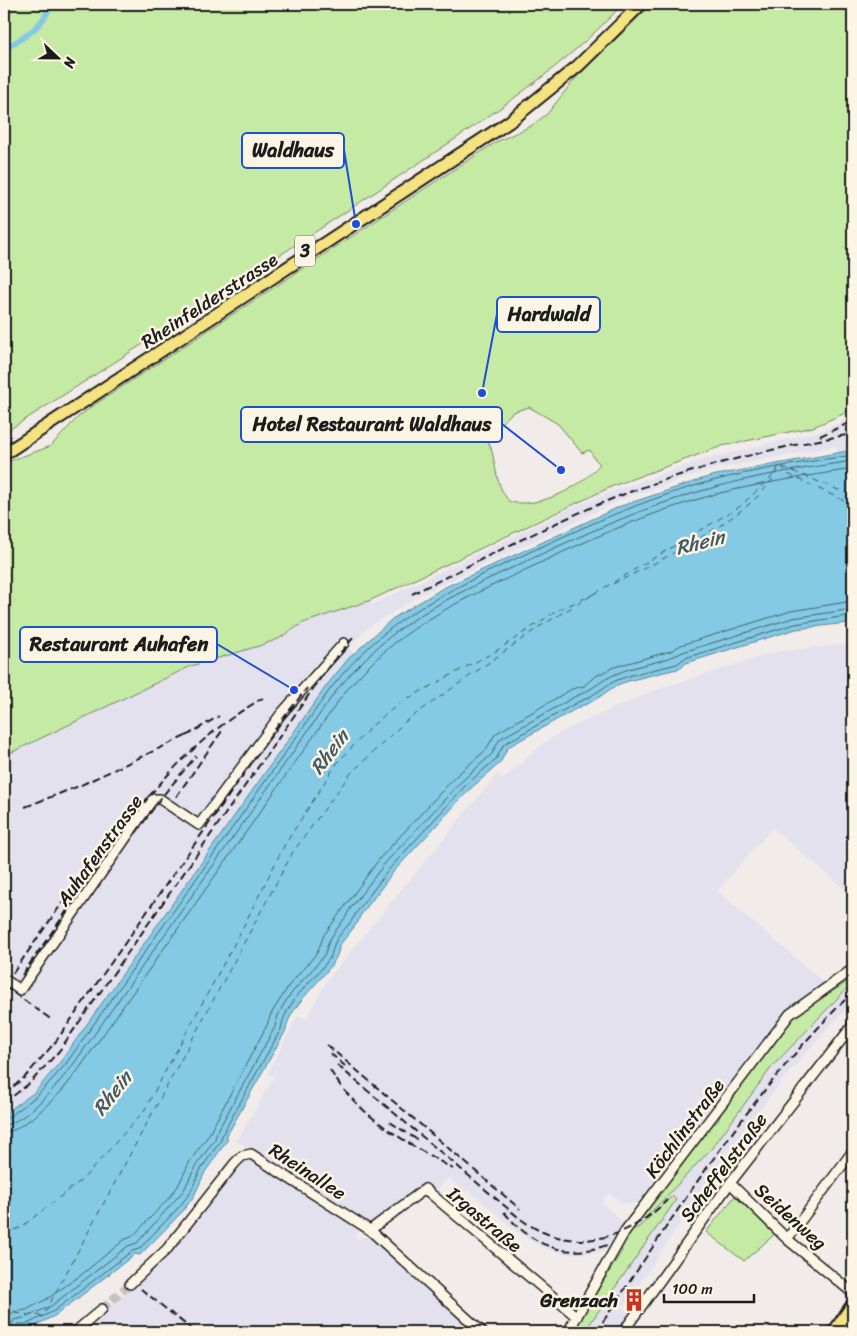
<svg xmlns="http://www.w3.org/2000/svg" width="857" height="1336" font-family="Sriracha,sans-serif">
<rect width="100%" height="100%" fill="#f1ece9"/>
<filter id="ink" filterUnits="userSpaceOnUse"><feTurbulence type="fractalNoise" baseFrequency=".02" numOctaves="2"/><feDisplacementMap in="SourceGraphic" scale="10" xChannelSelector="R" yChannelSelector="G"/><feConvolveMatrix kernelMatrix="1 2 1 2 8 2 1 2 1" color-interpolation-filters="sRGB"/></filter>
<g filter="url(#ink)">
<path fill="#e3e1ee" d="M853 416V450L838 452 836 446 711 470 623 499 422 594 369 627 348 647 353 653 305 715 61 1061 35 1092 4 1114V756L191 666 259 646 278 638 303 623 371 600V605L571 508 618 489 702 460 824 430Z
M853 643V896L772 828 717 891 827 985 791 1006 638 1203 623 1204 609 1193 601 1202 624 1223 607 1249 593 1253 567 1254 539 1246 519 1233 468 1190 466 1192 448 1178 437 1191 427 1183 368 1226 237 1141 274 1077 268 1073 298 1015 306 1019 327 980 497 774 503 779 545 742 567 729 658 689 776 652Z
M853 982V1002L828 1028 786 1076 736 1141 623 1308 631 1314 619 1332H572L622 1251 621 1246 635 1223 645 1218 665 1198 712 1148 771 1068Z
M247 1158 256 1161 358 1230 355 1236 359 1240 368 1234 377 1241 475 1332H83L171 1252Z"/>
<path fill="#c5eaa4" stroke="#708360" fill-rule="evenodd" d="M4 4H623C554 78 466 131 383 187 257 271 131 352 4 433Z
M652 4H853V407L843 414 813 427 722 446 613 486 371 600 303 623 278 639 259 646 191 666 4 756V463L51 446 78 417 91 407 496 142 531 126 547 114 574 80ZM529 407 558 424 582 453 590 450 594 458 600 464C581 488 540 508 510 502 492 483 498 457 486 437L513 412Z
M852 979 853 982 771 1068 712 1148 665 1198 645 1218 635 1223 712 1125 718 1121 722 1111 790 1021 801 1011Z
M672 1196 676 1200 584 1332H572L622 1251 621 1246 631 1230 639 1227Z
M735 1196 775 1234 744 1261 706 1232Z"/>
<path fill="#84cae5" stroke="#5a8495" d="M853 450V619L847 623 796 629 686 663 681 668C661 673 641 677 622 683 607 689 597 702 581 706L508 747 500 763 470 789 394 871 360 916 358 922 339 946C340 969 289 1001 286 1030L226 1137 228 1139 205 1172 194 1196 183 1211 140 1255 135 1254 56 1315 25 1331 22 1328 18 1332H4V1114L35 1092 61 1061 327 685 348 659 392 619 443 588 621 506 711 476Z"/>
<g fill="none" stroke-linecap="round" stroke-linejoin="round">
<path stroke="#46626c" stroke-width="1" d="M4 1118 9 1117 38 1095 65 1065 331 688C386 619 438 596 515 559 579 529 643 499 712 481 758 469 806 462 853 455
M4 1125C25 1123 57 1085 70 1069L336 691C391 623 443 600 520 564 582 535 645 506 712 488 758 475 806 468 853 461
M4 1132 14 1130 34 1117 61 1092 76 1073 342 696C395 630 449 606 523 571 585 541 649 512 716 494 761 483 807 476 853 469
M4 1320 13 1312 26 1310 47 1299 81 1275 124 1240 133 1236 169 1198 178 1186 190 1161 208 1136 267 1025 271 1014 290 984 317 953 324 935 380 858 456 776 486 750 495 734 572 689 584 686 594 677 614 667 671 651 681 645 791 611 853 601
M8 1332 14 1320 27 1317 51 1306 128 1246 137 1243 184 1190 195 1167 215 1139 217 1132 275 1027C279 1000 306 979 322 958 327 952 326 947 329 941 335 929 345 921 350 909L385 863 462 781 491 755 500 739 576 696C591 691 601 680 616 674 638 664 662 663 683 652L793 618 853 609
M15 1332 18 1324H27L54 1311 132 1251 139 1249 179 1207 190 1193 201 1169 221 1140 222 1135 281 1029C285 1003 311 982 327 962 332 956 332 951 334 945 338 933 351 925 356 913L390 868 466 785 496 759 504 744 578 702C594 697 604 685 620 679 638 672 659 669 677 664L685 658 795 624 853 615"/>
<path stroke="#84cae5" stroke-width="6" d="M4 49C25 37 43 27 51 4"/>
<path stroke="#405962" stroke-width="1" stroke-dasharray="6 5" stroke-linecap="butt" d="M781 466 788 474 853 505
M783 467 853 496
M613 584C657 562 757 515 778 470
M4 1233 20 1228 83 1179 144 1111 238 937 284 846 337 763 374 724 401 702 496 651 558 610 594 594
M4 1312 43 1316 293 852 351 773 406 721 539 627 739 507 769 480 780 465"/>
<path stroke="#c6c2c0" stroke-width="9" stroke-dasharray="9 4.5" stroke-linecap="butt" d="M102 1309 130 1284"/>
<defs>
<path id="minor" d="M4 979 20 990 153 799H160L199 825 281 714 344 643
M730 1183 787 1239 853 1293
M370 1230 425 1189 577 1317
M787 1239 853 1151
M130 1284 167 1249 235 1163 242 1156 251 1154 370 1230 482 1332
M75 1332 102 1309
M568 1332 625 1231 790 1014 853 969
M623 1332 730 1183 853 1025"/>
<path id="major" d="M4 454 509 122 578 66 641 4
M834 1332 853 1304"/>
</defs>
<use href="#minor" stroke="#1c1c1c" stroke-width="12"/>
<use href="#major" stroke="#1c1c1c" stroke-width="15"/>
<use href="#minor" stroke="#fcf5e5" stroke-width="9"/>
<use href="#major" stroke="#f5e382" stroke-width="11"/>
<path stroke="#1c1c1c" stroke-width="2" stroke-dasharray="8 4" stroke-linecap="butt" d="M820 436 853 421
M412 594C481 560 550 523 622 495 692 468 779 446 853 434
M186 736 219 716
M176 797 224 728
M25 807 79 786 192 733
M136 833 160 799 196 756
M107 839 134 804
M114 844C153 786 201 733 263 698
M13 973 98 852
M22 975 101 862
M4 986 52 1020
M54 1044 279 724 307 688
M327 1045 520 1209
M330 1053 345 1066
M337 1065 518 1217C567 1256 626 1242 667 1200
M330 1070C357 1116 408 1143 453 1169
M4 1094 25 1077 57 1040
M4 1103 30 1083 59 1051 329 666 353 638
M390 1122 419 1141
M504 1212C532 1245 564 1260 607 1245
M141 1289 195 1332
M596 1332C675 1215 751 1091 853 992"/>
</g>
</g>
<defs>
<symbol id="building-bare" viewBox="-9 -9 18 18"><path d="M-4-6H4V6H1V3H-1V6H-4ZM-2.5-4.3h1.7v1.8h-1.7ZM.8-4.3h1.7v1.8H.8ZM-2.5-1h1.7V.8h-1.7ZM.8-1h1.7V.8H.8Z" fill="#c8321e" stroke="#fcf5e5" stroke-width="2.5" paint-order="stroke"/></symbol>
</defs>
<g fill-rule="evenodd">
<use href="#building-bare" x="618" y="1284" width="32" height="32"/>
</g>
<g text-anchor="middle" stroke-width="5" stroke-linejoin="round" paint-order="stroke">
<rect fill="#fcf5e5" stroke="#5f5d58" stroke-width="1" x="295" y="235.5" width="20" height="31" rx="4"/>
<g font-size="18" font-weight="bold" fill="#1c1c1c">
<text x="305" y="257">3</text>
</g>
<g font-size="19" fill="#1c1c1c" stroke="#fcf5e5">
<text transform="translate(209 300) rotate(-33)" y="7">Rheinfelderstrasse</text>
<text transform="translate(99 850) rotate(-54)" y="7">Auhafenstrasse</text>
<text transform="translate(684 1128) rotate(-53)" y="7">Köchlinstraße</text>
<text transform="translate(723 1167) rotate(-53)" y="7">Scheffelstraße</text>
<text transform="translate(308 1171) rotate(33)" y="7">Rheinallee</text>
<text transform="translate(791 1216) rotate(42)" y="7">Seidenweg</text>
<text transform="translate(485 1219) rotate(40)" y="7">Irgastraße</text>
</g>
<g font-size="19" font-weight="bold" fill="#1c1c1c" stroke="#fcf5e5" text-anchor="end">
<text x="618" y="1307">Grenzach</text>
</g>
<g font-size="20" font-style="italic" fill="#405962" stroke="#fcf5e5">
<text transform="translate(700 542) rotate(-14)" y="7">Rhein</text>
<text transform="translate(329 752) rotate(-53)" y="7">Rhein</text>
<text transform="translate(112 1093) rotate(-52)" y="7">Rhein</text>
</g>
</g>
<path fill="none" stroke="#1d4ed8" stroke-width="2" d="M356 224L344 150M482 393L497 314M561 470L502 424M294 690L217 644"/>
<g fill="#1d4ed8" stroke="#fcf5e5" stroke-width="2">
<circle cx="356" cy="224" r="5"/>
<circle cx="482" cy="393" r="5"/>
<circle cx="561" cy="470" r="5"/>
<circle cx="294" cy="690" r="5"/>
</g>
<g fill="#fcf5e5" stroke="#1d4ed8" stroke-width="2">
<rect x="242" y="133" width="102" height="35" rx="5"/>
<rect x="497" y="297" width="103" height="35" rx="5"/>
<rect x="241" y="407" width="261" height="35" rx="5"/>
<rect x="20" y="627" width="197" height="35" rx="5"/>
</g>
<g font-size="20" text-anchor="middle" font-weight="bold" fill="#1c1c1c">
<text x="293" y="157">Waldhaus</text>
<text x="549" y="321">Hardwald</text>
<text x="372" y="431">Hotel Restaurant Waldhaus</text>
<text x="119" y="651">Restaurant Auhafen</text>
</g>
<rect width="857" height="1336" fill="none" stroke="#fcf5e5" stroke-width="20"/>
<rect x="10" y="10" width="837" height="1316" fill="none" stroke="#1c1c1c" stroke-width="2" filter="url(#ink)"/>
<g transform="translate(58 58) rotate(112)" stroke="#fcf5e5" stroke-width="4" paint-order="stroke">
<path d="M0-4L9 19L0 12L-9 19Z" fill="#1c1c1c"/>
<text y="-8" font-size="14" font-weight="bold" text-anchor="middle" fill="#1c1c1c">N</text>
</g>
<path d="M664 1294v8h90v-8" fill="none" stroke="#1c1c1c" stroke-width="2.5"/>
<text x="672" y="1294" font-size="15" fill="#1c1c1c" stroke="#fcf5e5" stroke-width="4" paint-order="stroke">100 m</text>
</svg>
